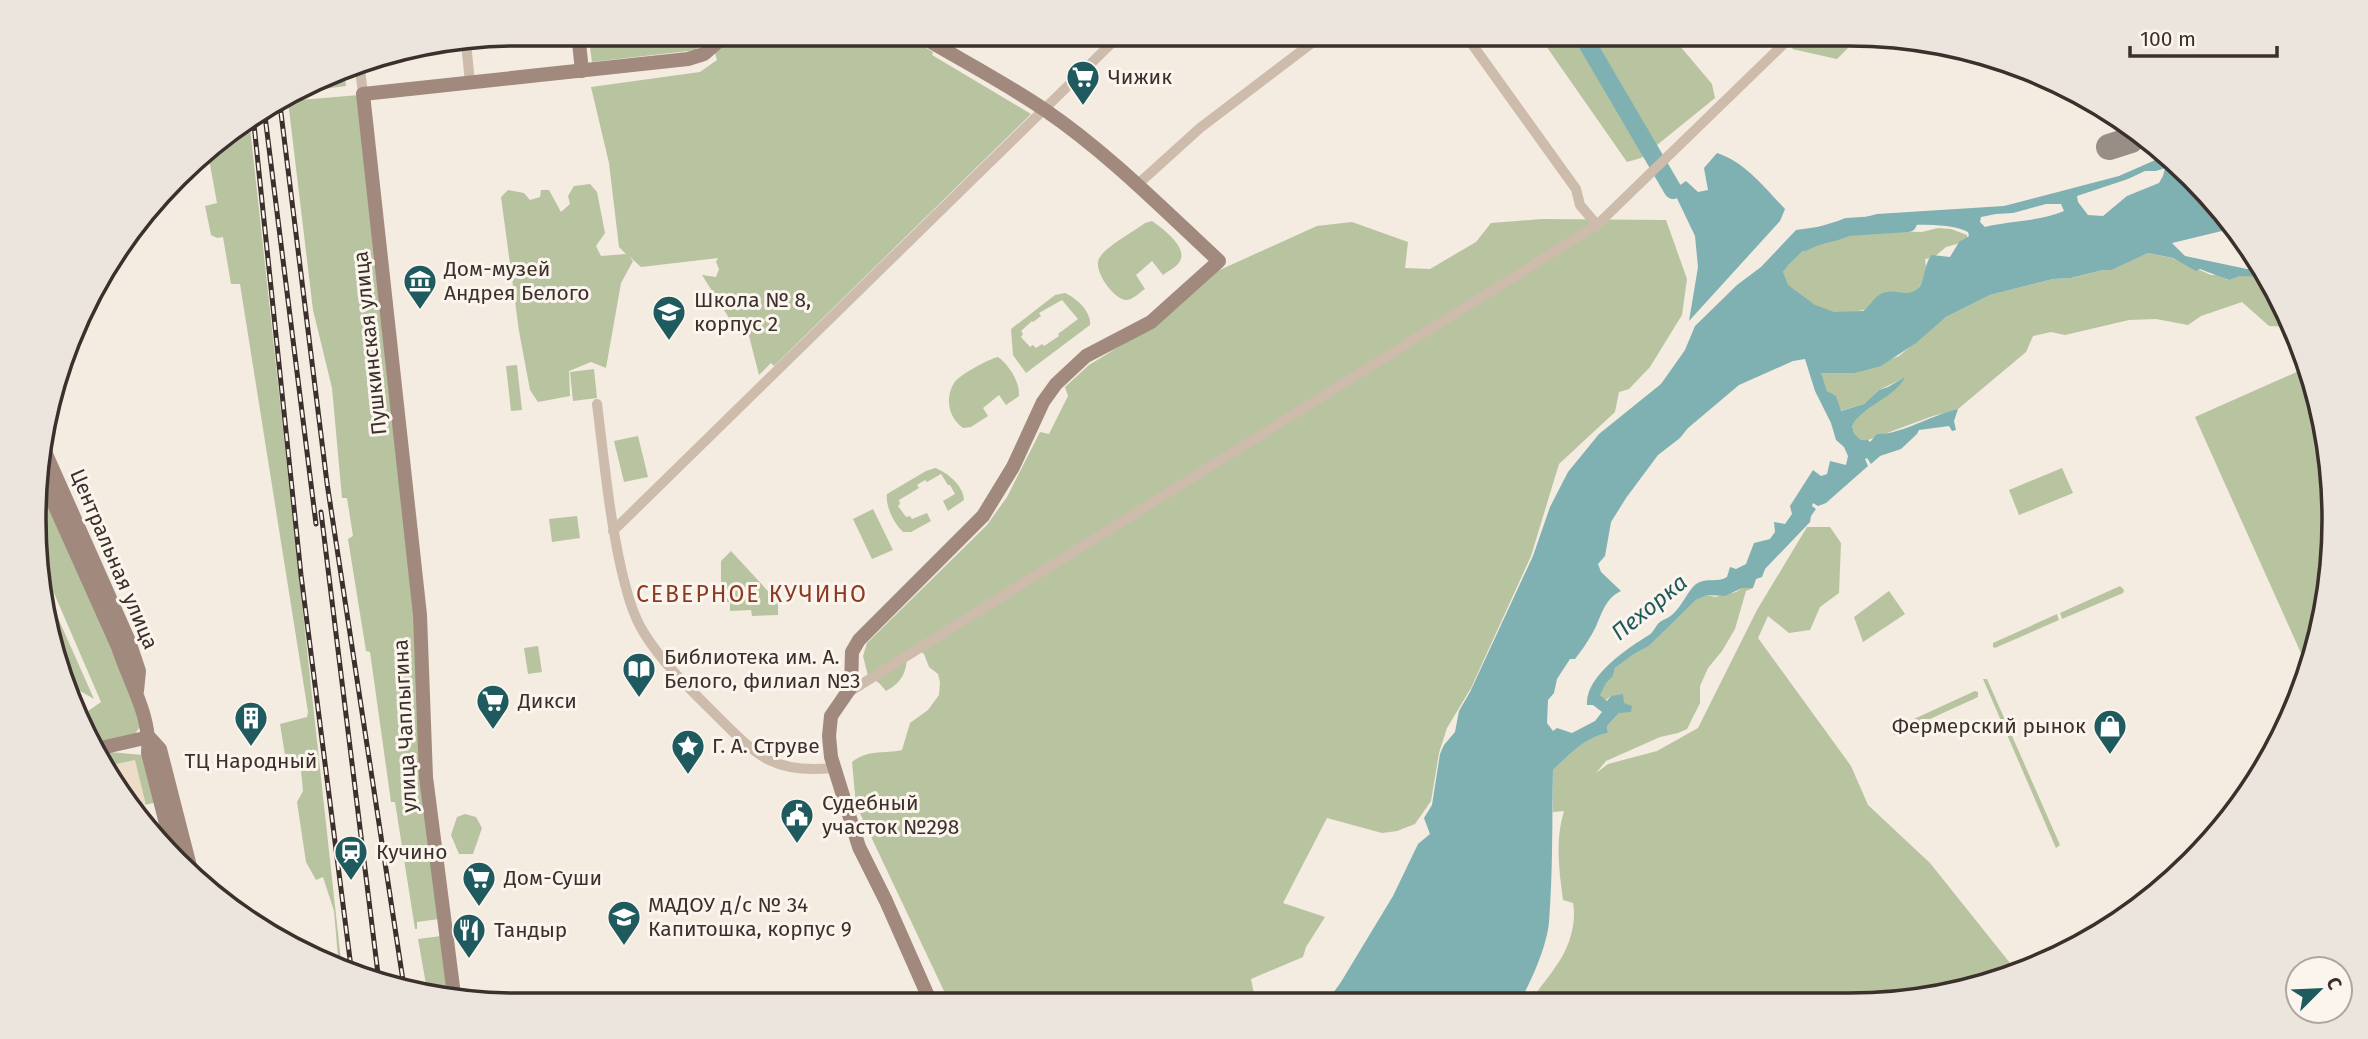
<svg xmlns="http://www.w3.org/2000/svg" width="2368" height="1039" font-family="'Fira Sans',sans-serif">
<rect width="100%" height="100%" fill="#f4ebe1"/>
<path fill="#b8c4a0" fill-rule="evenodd" d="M588 33H695L697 50 592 62Z
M736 33H901L933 52 932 55 1031 114 774 366 771 363 759 375 749 336 741 337 702 275 716 277 719 269 716 262 718 258 641 267 629 256 633 261 621 283 606 368 591 362 569 371 570 396 538 402 530 390 519 331 501 197 508 190 524 193 530 200 540 197 541 190H549L561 212 570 204 568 196 574 186 590 184 597 192 605 233 596 246 601 256 626 254 619 247 609 163 591 87 700 72 717 60 715 53Z
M1537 33H1669L1712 84 1715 98 1641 158 1627 162Z
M1807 33 1861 35 1837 59 1792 49Z
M344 68 346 86 315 90 314 81Z
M359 95 417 626 439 919 417 922V929H415L395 802H391L370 652 366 651 348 539 353 536 347 498H342L332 388 313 310 288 101Z
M249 118 342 970 339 969 334 911 323 877 316 880 306 862 297 802 303 791 300 760 285 755 280 724 307 717 308 712 240 284H231L223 237 217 238 211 235 205 206 217 203 207 148Z
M1542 219 1666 220 1687 279 1682 315 1650 367 1629 389 1619 392 1615 412 1559 464 1531 556 1471 688 1447 728 1439 753 1431 801 1422 814 1415 824 1397 831 1382 833 1327 818 1283 903 1325 917 1306 947 1303 957 1251 979 1256 1004H1071V993L1051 1004H948L944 991 856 805 852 762C868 749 884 754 902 750L910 723 928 710 939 695 940 682 938 674 929 667 924 654 916 648 907 653C907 671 903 682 886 691L879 683 868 676 863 656 867 643 987 525 1007 497 1040 432 1049 434 1068 396 1065 387 1089 365 1161 321 1213 273 1317 226 1352 222 1408 242 1405 268 1430 269 1476 242 1491 223Z
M1152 221C1162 228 1188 247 1180 261 1177 267 1168 271 1163 275L1152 261 1136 275 1145 289C1140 292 1133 300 1126 300 1113 299 1091 268 1100 257 1108 245 1133 232 1145 223Z
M1938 228 1951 229 1967 235V241L1946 247 1933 258 1925 259 1927 275 1912 297 1836 317 1809 303 1782 281 1784 266 1819 236 1856 230 1922 232Z
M2148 253 2172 258 2211 275H2217L2228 280 2240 275 2267 277 2285 305 2293 327 2269 326 2242 302 2201 316 2188 325 2156 319 2129 320 2065 335 2051 332 2033 336 2026 352 1958 409 1933 416 1868 440H1861L1854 433 1852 426C1863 406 1888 395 1904 378L1879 390 1864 404 1840 411 1822 383 1821 373H1855L1899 356 1946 317 1990 295 2053 279 2072 278 2103 270H2112Z
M1065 293C1077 298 1092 313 1090 325L1026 373 1013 355 1011 329 1055 295ZM1062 300 1078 319 1058 334 1059 336 1044 346 1042 344 1036 348 1033 345 1030 347 1021 337 1023 334 1021 331 1032 321 1033 322 1041 316 1039 313Z
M998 357C1009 365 1020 382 1019 396L1006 405 999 395 983 408 988 416 971 427 963 428C948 417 945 398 954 383 959 375 989 359 998 357Z
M517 365 522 410 511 411 506 366Z
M2308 367C2344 463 2340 582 2308 678L2301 662 2304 660 2195 417Z
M594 369 597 398 573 401 570 372Z
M638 436 648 477 624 482 614 441Z
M935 468C947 472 964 486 964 500L948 511 943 501 955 494 950 485H948L941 474 927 482 925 480 917 485 919 488 899 500 900 504 898 506 906 517 910 516 912 519 927 513 931 521 911 532H903C894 524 885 505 887 494L926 471Z
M2062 468 2073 493 2019 515 2009 490Z
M41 480 125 677 140 727 134 735 90 745 78 718 101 702 38 556Z
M873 509 893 550 872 559 853 519Z
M577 516 580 538 552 542 549 519Z
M1807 527H1830L1841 543 1839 593 1820 607 1810 630 1789 633 1768 616 1758 638 1851 766 1868 805 1930 863 2018 973 1912 1002 1531 1003C1537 989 1548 979 1556 966 1569 949 1577 923 1573 903L1563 900C1559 870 1555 840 1564 811L1553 812V770C1569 755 1585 737 1608 733L1607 726 1619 713 1624 703 1611 696 1606 700 1599 695 1606 682 1613 676 1615 668 1634 654 1649 646 1696 600 1708 595 1715 597 1736 592 1742 588H1753L1746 591 1735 629 1722 651 1708 668 1700 686V703L1687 729 1678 733 1660 737 1606 761 1596 773 1608 764 1657 751 1698 728 1757 610Z
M731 551 778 602V615L752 616 751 610 730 611V602H721V561Z
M38 573 94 699 61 680 59 675 37 583Z
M2120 586 2124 590 2123 593 2062 619 2060 613Z
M1889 591 1905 614 1863 642 1854 617Z
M2057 614 2059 620 1995 648 1993 647V643Z
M538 646 542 672 528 674 524 648Z
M1983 679H1987L2060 845 2056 848Z
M1975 691 1978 692V697L1895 735 1893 734 1892 729Z
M110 752 143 755 158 802 135 807 98 762 95 755Z
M465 814 476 817 482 828 473 854H459L451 835 457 817Z
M441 936 449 994 427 990 418 939Z"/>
<path fill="#ecdcc8" d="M135 760 146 805 135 807 108 774 118 771 116 764Z"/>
<path fill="#7fb0b2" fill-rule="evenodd" d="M1717 153C1745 162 1764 187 1785 209L1780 221 1689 321 1698 267 1695 236 1673 190 1686 181 1698 192 1708 190 1704 168Z
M2169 154 2234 223 2226 230 2172 243 2185 256 2247 269 2262 268 2267 277 2239 276 2229 280 2200 269 2196 271 2173 258 2148 253 2112 270H2103L2071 278 2053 279 1990 295 1946 317 1916 343 1881 366 1855 373H1821L1827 391 1836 396 1841 411 1864 404 1879 390 1888 387 1905 377C1895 398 1863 405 1852 426L1854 433 1861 440H1868L1870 442 1877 434C1900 435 1934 414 1958 409L1954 421 1956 430 1952 431 1949 426 1919 430 1917 434 1901 449 1880 456 1871 464 1867 458 1865 459 1868 466 1826 503 1818 506 1813 503 1812 506 1816 509 1811 516 1810 522 1765 569 1762 577 1756 579 1753 588H1742L1725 596 1708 595 1696 600 1649 646 1634 654 1615 668 1613 676 1606 683 1600 695 1607 701 1611 696 1623 694 1624 703 1632 706 1631 712 1619 713 1607 726 1608 733C1585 737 1569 755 1553 770 1552 820 1553 871 1549 922 1547 946 1531 982 1519 1003H1326L1341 982 1393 896 1418 844 1430 834 1424 818 1432 805 1440 754 1444 745 1455 732 1459 711 1470 692 1533 556 1550 507 1568 472 1599 434 1661 384 1685 350 1695 326 1737 285 1761 267 1796 230 1839 224 1877 214 2004 206 2119 176ZM2165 168 2163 176 2159 183 2127 196 2103 216 2088 215 2078 202 2077 196 2128 179 2145 171H2156ZM2046 204H2061L2064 211C2038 222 2012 220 1985 227L1980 222 1981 217 1996 214 2013 213ZM1879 225C1903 226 1948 221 1968 232L1969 236 1959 242 1950 257 1932 255C1922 266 1927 282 1916 290 1904 298 1894 286 1879 295 1874 298 1869 307 1863 311L1834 312 1815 305 1788 285 1783 272 1788 265 1817 237 1825 233ZM1805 359 1815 391 1831 423 1836 440 1844 447 1848 456 1846 465 1830 461 1827 474 1821 476 1813 470 1790 506 1792 514 1785 524 1774 522 1775 532 1770 539 1754 543 1746 564 1736 569 1730 567 1727 577C1718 583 1706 577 1696 584 1689 589 1682 606 1673 614 1669 618 1664 619 1660 622 1655 626 1654 632 1649 635 1628 648 1585 676 1587 705H1593L1602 712 1595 721 1572 733 1557 728 1553 731 1547 723 1548 700 1554 693 1557 679 1570 659H1575C1581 651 1587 643 1592 634 1601 619 1603 599 1621 591L1601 572 1598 564 1605 556 1611 522 1626 498 1658 455 1680 438 1688 428 1739 385 1793 361Z"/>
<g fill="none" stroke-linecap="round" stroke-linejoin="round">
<path stroke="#7fb0b2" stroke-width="18" d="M1581 33 1673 190
M1804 242C1818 234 1832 234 1847 227L1908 223"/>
<path stroke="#988e86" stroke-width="26" d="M2109 147 2131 140"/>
<path stroke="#cdbbac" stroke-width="10" d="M1464 33 1576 189 1580 205 1597 225
M466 42 470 83
M359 61 363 94
M1137 185 1200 128 1325 33
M597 404C604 459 609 514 621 568 626 589 632 614 644 633 663 664 692 691 718 717 757 756 774 774 833 768
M613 531 1122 33
M849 692 1597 225 1795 33"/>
<path stroke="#a18a7d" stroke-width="14" d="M578 33 582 71
M916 33C959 59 1004 82 1045 110 1108 153 1163 209 1219 261L1151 322 1086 356 1056 384 1043 402 1013 467 983 516 859 640 852 652 851 687 831 716 829 736 831 757 859 847 886 901 932 1005
M42 445 129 641 139 671 137 691
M41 475 118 647C129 682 151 715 148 753L174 855
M149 737 160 749 193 878
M92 750 149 737
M454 995 426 777 420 615 363 94 688 59 704 54 728 33"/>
<defs>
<path id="rail" d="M279 97 327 483 404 987
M264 108 316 524
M253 115 301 575 352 975
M321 512 379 982"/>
</defs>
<use href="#rail" stroke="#3b302b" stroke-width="5"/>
<use href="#rail" stroke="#fbf5ee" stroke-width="2.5" stroke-dasharray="8" stroke-linecap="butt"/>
</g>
<defs>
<symbol id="supermarket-pin" viewBox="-11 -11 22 30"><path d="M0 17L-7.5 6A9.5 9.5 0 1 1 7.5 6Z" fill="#1f5a5e" stroke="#fbf5ee"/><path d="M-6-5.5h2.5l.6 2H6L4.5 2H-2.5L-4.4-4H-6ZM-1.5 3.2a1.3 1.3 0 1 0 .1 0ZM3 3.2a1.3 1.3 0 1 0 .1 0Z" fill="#fff"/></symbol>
<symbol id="museum-pin" viewBox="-11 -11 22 30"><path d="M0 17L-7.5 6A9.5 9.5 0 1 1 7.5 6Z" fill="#1f5a5e" stroke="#fbf5ee"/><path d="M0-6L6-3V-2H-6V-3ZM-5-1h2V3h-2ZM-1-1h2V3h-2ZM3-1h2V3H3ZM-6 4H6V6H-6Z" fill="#fff"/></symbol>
<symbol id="school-pin" viewBox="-11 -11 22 30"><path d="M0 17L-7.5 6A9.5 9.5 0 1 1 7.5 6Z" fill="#1f5a5e" stroke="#fbf5ee"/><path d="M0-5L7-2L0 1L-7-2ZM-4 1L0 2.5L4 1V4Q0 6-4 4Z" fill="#fff"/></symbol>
<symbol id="library-pin" viewBox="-11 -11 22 30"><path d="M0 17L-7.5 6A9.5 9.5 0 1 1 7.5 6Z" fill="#1f5a5e" stroke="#fbf5ee"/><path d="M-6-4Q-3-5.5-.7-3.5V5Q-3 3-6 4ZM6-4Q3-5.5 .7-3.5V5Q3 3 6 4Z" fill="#fff"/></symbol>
<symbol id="building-pin" viewBox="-11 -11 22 30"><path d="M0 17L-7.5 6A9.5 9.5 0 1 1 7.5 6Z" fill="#1f5a5e" stroke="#fbf5ee"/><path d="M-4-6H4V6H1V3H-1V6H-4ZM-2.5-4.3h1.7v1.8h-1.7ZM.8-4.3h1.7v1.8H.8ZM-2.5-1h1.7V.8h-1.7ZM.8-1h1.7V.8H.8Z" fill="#fff"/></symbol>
<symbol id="shop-pin" viewBox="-11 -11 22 30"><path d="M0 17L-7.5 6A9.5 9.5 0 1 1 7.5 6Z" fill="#1f5a5e" stroke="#fbf5ee"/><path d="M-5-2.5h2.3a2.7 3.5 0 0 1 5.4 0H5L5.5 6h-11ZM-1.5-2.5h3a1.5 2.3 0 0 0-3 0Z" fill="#fff"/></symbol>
<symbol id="sight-pin" viewBox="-11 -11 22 30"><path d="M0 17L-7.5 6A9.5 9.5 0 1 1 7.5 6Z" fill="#1f5a5e" stroke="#fbf5ee"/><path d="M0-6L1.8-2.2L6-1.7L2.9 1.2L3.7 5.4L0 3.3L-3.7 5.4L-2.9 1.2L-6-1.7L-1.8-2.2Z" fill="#fff"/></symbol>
<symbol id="civic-pin" viewBox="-11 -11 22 30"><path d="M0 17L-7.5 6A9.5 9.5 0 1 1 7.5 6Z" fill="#1f5a5e" stroke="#fbf5ee"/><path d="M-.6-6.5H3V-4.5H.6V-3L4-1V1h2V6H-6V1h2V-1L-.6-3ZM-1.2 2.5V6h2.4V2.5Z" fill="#fff"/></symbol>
<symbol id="station-pin" viewBox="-11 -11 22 30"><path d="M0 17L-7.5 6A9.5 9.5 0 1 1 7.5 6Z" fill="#1f5a5e" stroke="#fbf5ee"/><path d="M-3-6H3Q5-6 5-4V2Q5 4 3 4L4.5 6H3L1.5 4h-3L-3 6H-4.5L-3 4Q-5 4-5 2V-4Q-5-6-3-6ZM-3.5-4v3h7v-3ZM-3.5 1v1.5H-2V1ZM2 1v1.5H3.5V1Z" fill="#fff"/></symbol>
<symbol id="restaurant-pin" viewBox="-11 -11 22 30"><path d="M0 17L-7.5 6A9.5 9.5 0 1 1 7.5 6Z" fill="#1f5a5e" stroke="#fbf5ee"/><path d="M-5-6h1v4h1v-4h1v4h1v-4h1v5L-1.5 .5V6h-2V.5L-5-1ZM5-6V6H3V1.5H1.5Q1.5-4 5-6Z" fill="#fff"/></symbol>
</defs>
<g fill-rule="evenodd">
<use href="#supermarket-pin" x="1064" y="58" width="38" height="52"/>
<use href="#museum-pin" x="401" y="262" width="38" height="52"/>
<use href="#school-pin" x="650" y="293" width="38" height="52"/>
<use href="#library-pin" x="620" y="650" width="38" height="52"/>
<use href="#supermarket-pin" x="474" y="682" width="38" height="52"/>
<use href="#building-pin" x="232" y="699" width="38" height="52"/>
<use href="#shop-pin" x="2091" y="707" width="38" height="52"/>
<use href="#sight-pin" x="669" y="727" width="38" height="52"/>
<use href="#civic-pin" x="778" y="796" width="38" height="52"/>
<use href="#station-pin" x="332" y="833" width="38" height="52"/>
<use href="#supermarket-pin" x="460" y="859" width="38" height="52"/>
<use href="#school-pin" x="605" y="898" width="38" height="52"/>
<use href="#restaurant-pin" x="450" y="911" width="38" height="52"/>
</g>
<g text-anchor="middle" stroke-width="6" stroke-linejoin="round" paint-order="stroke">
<g font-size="21" fill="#3b302b" stroke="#fbf5ee" text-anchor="start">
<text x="1108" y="84">Чижик</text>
<text x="444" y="276">Дом-музей<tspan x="444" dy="24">Андрея Белого</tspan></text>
<text x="694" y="307">Школа № 8,<tspan x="694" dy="24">корпус 2</tspan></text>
<text x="664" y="664">Библиотека им. А.<tspan x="664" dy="24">Белого, филиал №3</tspan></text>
<text x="518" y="708">Дикси</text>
<text x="2086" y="733" text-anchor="end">Фермерский рынок</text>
<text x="712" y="753">Г. А. Струве</text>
<text x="251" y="768" text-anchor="middle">ТЦ Народный</text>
<text x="822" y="810">Судебный<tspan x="822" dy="24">участок №298</tspan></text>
<text x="376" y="859">Кучино</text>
<text x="504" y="885">Дом-Суши</text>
<text x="648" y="912">МАДОУ д/с № 34<tspan x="648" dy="24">Капитошка, корпус 9</tspan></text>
<text x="494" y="937">Тандыр</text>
</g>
<g font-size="21" fill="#3b302b" stroke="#fbf5ee">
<text transform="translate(370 343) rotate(-96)" y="7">Пушкинская улица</text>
<text transform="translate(114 559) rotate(67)" y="7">Центральная улица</text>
<text transform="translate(405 726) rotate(-93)" y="7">улица Чаплыгина</text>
</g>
<g font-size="23" letter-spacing="2" fill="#8c3b22" stroke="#fbf5ee">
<text x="752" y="602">СЕВЕРНОЕ КУЧИНО</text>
</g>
<g font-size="23" font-style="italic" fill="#1f5a5e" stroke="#fbf5ee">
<text transform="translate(1649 607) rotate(-39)" y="8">Пехорка</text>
</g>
</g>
<path d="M0 0H2368V1039H0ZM519 46H1849A473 473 0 0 1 2322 519V520A473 473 0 0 1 1849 993H519A473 473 0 0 1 46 520V519A473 473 0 0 1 519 46Z" fill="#ece5de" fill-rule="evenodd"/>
<path fill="none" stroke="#3b302b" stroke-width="3.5" d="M519 46H1849A473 473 0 0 1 2322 519V520A473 473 0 0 1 1849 993H519A473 473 0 0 1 46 520V519A473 473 0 0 1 519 46Z"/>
<g transform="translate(2319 990) rotate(66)"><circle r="33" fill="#fbf5ee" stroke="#aea6a0" stroke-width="2"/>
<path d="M0-5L12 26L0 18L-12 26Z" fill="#1f5a5e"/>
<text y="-10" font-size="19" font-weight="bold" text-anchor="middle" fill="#3b302b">С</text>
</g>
<path d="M2130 46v10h147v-10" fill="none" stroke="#3b302b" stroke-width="3.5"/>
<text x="2140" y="46" font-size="21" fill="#3b302b" stroke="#fbf5ee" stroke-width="5" paint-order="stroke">100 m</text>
</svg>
